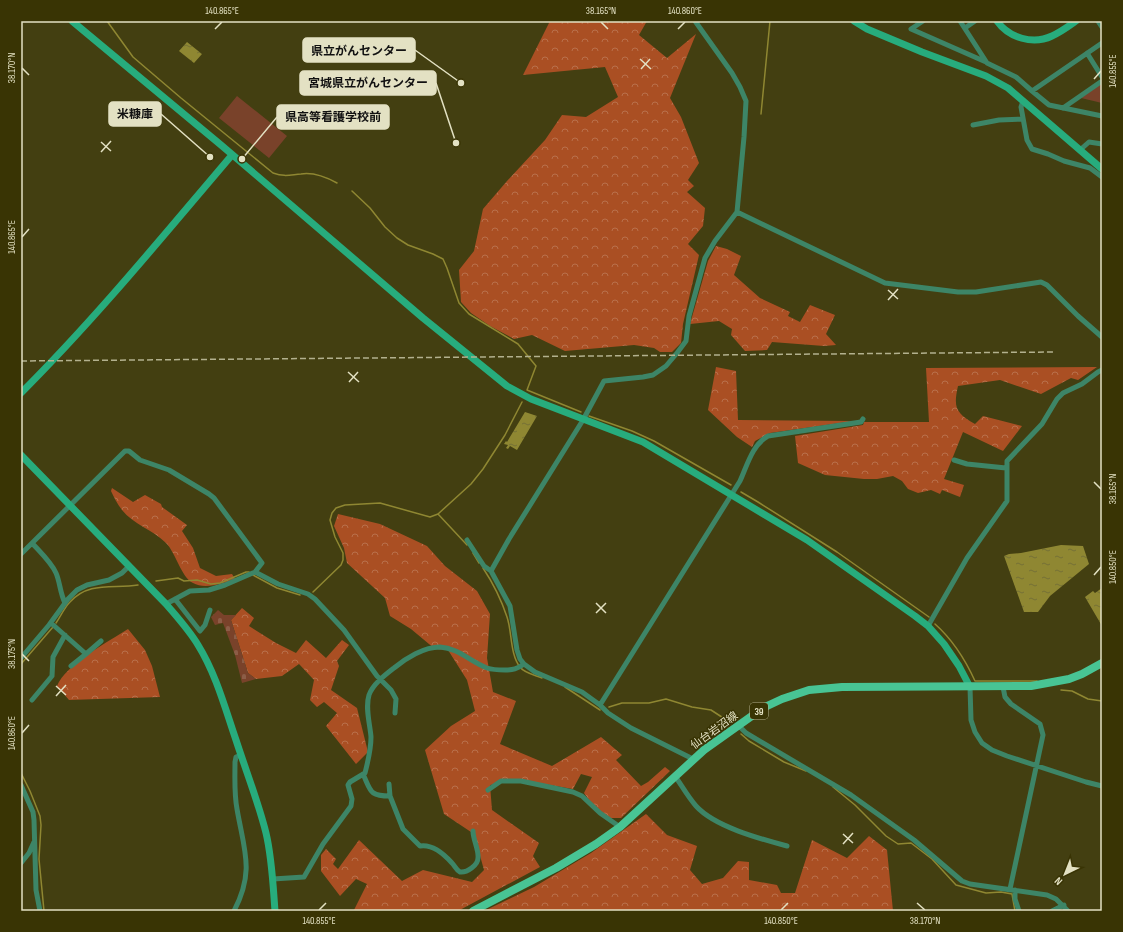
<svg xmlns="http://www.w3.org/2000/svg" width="1123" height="932" font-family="'Sofia Sans Condensed','Noto Sans JP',sans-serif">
<defs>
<pattern id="forest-crowns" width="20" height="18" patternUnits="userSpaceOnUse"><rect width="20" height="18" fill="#aa4f23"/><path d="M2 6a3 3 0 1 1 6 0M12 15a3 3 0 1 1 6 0" fill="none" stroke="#b9704b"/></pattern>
<pattern id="cemetery-stones" width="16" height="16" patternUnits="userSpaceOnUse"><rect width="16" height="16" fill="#79422a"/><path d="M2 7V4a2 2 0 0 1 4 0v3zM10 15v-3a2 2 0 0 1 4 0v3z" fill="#8c5d47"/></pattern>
<pattern id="water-ripples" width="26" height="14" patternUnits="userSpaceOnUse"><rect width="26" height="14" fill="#8f8732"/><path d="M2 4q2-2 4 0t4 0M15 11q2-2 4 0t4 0" fill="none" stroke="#757035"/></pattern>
</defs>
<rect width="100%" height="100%" fill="#433f11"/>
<path fill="url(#forest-crowns)" d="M550 21H647L639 35 667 58 696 34 670 98 681 117 699 163 688 180 694 186 687 192 705 208 703 226 688 244 699 255 683 324 681 343 672 352H660L654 348 634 345 565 351 532 335 514 339 490 326 471 313 461 302 459 270 474 251 483 209 507 181 545 140 562 115 586 117 618 97 605 67 523 75Z
M716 246 727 249 741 256 734 275 760 298 790 312 788 316 800 322 810 305 835 315 826 334 836 345 824 346 772 342 767 350 745 351 731 335 732 329 719 321 690 324 708 261Z
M716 367 736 371 738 420 854 421 770 433 755 441 752 447 737 437 708 410Z
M1097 367 1078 380 1071 378 1041 394 1000 380 958 386C953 408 956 413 975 424L983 416 1022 426 1003 451 963 432 944 479 964 485 960 497 942 490 940 494 931 490 918 493 908 489 902 481 893 476 877 479H864L825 475 798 463 795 436 863 425 864 422H929L926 368Z
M112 488 133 502 145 495 161 504 162 507 187 525 182 531 193 548 200 568 216 576 232 574 235 579C224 583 205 590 193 583 181 577 176 553 166 543 153 530 133 524 122 510 117 504 114 497 111 491Z
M338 514 380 524 427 546 445 566 477 591 490 614 487 658 493 692 516 701 500 744 552 766 601 737 622 755 616 760 641 786 648 782 665 767 670 771 621 818H609L594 807 584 793 592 777 581 774 573 789 521 780 490 785 492 810 539 843 533 856 540 867 458 911H335L354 910 367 884 356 879 340 896 321 871V855L326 849 336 859 333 864 338 869 359 840 402 881 423 870 472 882 484 870 474 834 444 814 425 750 451 726 475 711 467 680 448 650 435 649 411 629 390 616 385 598 347 563 344 548 334 526Z
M242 608 254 618 249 626 276 643 296 653 306 640 326 658 342 640 349 645 337 661 339 666 331 690 357 708 368 752 356 764 326 726 337 713 324 702 317 707 310 700 314 680 299 664 282 676 256 679 248 673 231 620Z
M128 629 145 650 152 666 160 697 69 700 57 686C66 664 108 642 128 629Z
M646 814 667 835 697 846 690 870 702 884 723 878 738 861 749 862V880L777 885 781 893H795L812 840 847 858 869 836 887 850 893 911H484L534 887 591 853Z"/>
<path fill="url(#cemetery-stones)" d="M218 610 224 615H236L231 620 248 673 256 679 242 683 235 655 223 623 215 625 211 617Z"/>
<path fill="#79422a" d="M1102 83V103L1081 98Z
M237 96 287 136 269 158 219 118Z"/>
<path fill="url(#water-ripples)" d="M187 42 202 54 194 63 179 51Z
M525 412 537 416 517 450 510 446 508 449 506 448 508 445 504 444 506 441 507 442Z
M1061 545 1083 546 1089 564 1050 596 1038 612H1024L1004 556 1009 554 1021 553Z
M1102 588V626L1085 597 1093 591 1095 593Z"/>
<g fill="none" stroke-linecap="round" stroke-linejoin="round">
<path stroke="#8f8732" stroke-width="1.5" d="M107 21 133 57 181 98 273 173C285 177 289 175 301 174 313 172 326 177 337 183
M761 114 770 21
M352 191 370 208 385 227 397 238 408 245 433 254 443 259 447 268 459 303 469 314 518 344 536 366 527 390 581 412
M589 416 632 431 654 441 731 485
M741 492 758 502 837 552 929 617
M438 514 467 545
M473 553 479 563
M483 568C493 583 501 599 507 617 512 631 510 655 520 667 524 673 535 675 542 678
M253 575 277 588 300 595
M156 581 178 578 184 581 197 580 211 584 220 583 246 572H249
M313 592 341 565 343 560V553L335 537 330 520 332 513 336 508 345 505 380 503 430 517 438 514 471 484 483 469 505 435 522 402
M56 623C61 616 64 608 70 602 89 581 113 589 138 585
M935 624C953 640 965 659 975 681H1037
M21 664 53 627
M565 687 600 710
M1061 690 1072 691 1088 699 1102 701
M609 707 622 703H649L666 699 692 707 711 710 731 723
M741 734 749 741 784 762 806 771
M21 773 30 791 40 816 41 825 39 859 44 911
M833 787 855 805 886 836 898 844 911 843 932 859 956 885 986 893 1001 892 1012 894 1015 911"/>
<path stroke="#3d8567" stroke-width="5" d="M923 21 911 29 986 62
M960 21 987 63 1016 77 1032 91 1102 43
M1098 21 1102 27
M965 28 975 21
M1087 53 1102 77
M1032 91 1049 105 1102 116
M1023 101 1021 107 1027 140 1032 149 1048 154 1064 161 1090 168 1102 177
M1063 108 1102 81
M973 125 999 120 1023 119
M1080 150 1089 142 1102 144
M737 212 885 283 958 292H976L1041 282 1047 285 1078 316 1102 337
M954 460 967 464 1006 468
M467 540 484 566 491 571
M32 543C40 552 51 562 56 573 60 582 60 593 65 603
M21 554 125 451H129L140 460 169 470 209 494 214 498 262 563 255 572 225 585 209 590 190 591 166 604
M255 572 278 584 308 594 315 599 344 630 377 676 391 690 396 699 395 713
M175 599 200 631 205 625 210 610
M51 623 86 654 101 641
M928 626 967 558 1007 501V461L1042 424 1057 399 1063 393 1082 384 1098 372 1102 370
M21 658 49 625 68 599 77 590 87 585 109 580 122 573 129 566
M71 666 86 654
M970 687 971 720 975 732 982 743 992 750 1007 756 1086 782 1102 786
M1003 687 1005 697 1011 704 1040 724 1043 735 1010 889
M32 700 52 676 53 657 65 635
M600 705 740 481C747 466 752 445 768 436L861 422 863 419
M738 725 746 733 851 795 914 840 962 881 970 884 1047 895 1056 899 1068 911
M693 759 631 728 608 713 600 705 582 692 535 672 524 664 520 659 517 650 510 606 491 571 509 539 583 420 604 381 643 377 653 375 666 366 677 353 686 341 689 316 705 258 715 241 737 212 744 137 746 101 740 87 732 73 695 21
M363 774C371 791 369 796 390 796L403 829 420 846C432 844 444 854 452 863 455 866 456 870 460 872 467 873 478 865 478 858 479 850 473 840 473 831
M675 776C682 786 688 797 696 806 715 827 761 839 787 846
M389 784 390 796
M21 785 33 812 34 820 36 890 40 911
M488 790 501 781H521L573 792 582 796 600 813 620 827
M21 863 29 853 34 842
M273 879 304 877 323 844 351 806 352 799 348 785 350 782 365 773C368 761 371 750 371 737 370 724 365 708 369 695 373 684 385 675 394 668 406 658 424 647 440 647 458 648 471 662 487 668 493 670 498 670 505 670 513 670 517 669 524 664
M1015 890V899L1019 911
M234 911C255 871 244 850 237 809 234 793 235 778 235 762L236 757 241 755
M1052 911 1064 905"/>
<path stroke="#27ac7d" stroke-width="7" d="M72 21 221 145 423 318 507 386 531 399 643 442 653 448 807 540 915 616 928 626 944 644 959 666 970 687
M854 21 867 29 922 52 986 76 1008 88 1102 169
M997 21C1009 38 1033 45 1052 36 1061 32 1069 26 1076 21
M21 393C96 318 163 236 232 155
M21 455 166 604C177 617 189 630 198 645 216 674 225 708 236 740 246 771 258 801 266 833 272 858 273 885 275 911"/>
<path stroke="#48c494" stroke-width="8" d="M473 911 556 868 596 844 620 827 704 750 763 708 782 699 809 690 842 687 1031 686 1069 679 1082 674 1102 663"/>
<path stroke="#b3b18e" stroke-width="1.5" stroke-dasharray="6 3" stroke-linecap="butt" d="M21 361 1053 352"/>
</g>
<path fill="none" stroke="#e3e1c3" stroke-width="1.5" d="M601 22 608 29M215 29 222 22M678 29 685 22M640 59 651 69M22 68 29 75M641 69 650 59M1094 79 1101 71M101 142 111 151M101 152 111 141M22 237 29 229M888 290 898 299M888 300 898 289M348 372 359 382M349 382 358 372M1094 482 1101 489M1094 575 1101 567M596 603 606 613M596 613 606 603M22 654 29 661M56 686 66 695M56 696 66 685M22 733 29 725M843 834 853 843M843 844 853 833M917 903 925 910M319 910 326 903M781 910 788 903"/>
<g text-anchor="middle" stroke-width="3" stroke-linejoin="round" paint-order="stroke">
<rect fill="#393404" stroke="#b0ad8a" stroke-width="1" x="750" y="703" width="18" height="16" rx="3"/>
<g font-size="10" font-weight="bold" fill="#e3e1c3">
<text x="759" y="715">39</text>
</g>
<g font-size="11" fill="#e3e1c3" stroke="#393404">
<text transform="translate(714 730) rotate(-36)" y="4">仙台岩沼線</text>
</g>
</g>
<path fill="none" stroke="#e3e1c3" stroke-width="1.5" d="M461 83L415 50M456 143L436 83M210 157L161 114M242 159L277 117"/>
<g fill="#e3e1c3" stroke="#393404" stroke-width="1.5">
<circle cx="461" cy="83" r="4"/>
<circle cx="456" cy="143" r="4"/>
<circle cx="210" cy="157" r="4"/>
<circle cx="242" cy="159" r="4"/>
</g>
<g fill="#e3e1c3" stroke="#e3e1c3" stroke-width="1.5">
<rect x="303" y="38" width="112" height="24" rx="4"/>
<rect x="300" y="71" width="136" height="24" rx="4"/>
<rect x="109" y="102" width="52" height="24" rx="4"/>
<rect x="277" y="105" width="112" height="24" rx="4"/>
</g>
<g font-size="12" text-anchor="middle" font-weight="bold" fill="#111">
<text x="359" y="55">県立がんセンター</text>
<text x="368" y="87">宮城県立がんセンター</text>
<text x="135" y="118">米糠庫</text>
<text x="333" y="121">県高等看護学校前</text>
</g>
<rect width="1123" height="932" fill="none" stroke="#393404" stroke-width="44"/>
<g transform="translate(1065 874) rotate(223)" stroke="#393404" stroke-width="3" paint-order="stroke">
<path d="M0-3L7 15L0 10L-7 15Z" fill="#e3e1c3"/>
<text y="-6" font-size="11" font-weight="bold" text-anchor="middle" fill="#e3e1c3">N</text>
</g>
<rect x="22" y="22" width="1079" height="888" fill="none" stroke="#e3e1c3" stroke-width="1.5"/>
<g font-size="10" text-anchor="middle" fill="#e3e1c3">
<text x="222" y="14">140.865°E</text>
<text x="601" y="14">38.165°N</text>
<text x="685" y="14">140.860°E</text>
<text transform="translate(11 68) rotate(-90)" y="4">38.170°N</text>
<text transform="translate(1112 71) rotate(-90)" y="4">140.855°E</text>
<text transform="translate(11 237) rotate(-90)" y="4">140.865°E</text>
<text transform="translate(1112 489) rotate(-90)" y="4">38.165°N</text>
<text transform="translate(1112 567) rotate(-90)" y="4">140.850°E</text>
<text transform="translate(11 654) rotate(-90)" y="4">38.175°N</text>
<text transform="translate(11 733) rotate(-90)" y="4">140.860°E</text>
<text x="319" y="924">140.855°E</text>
<text x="781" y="924">140.850°E</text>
<text x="925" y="924">38.170°N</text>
</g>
</svg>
